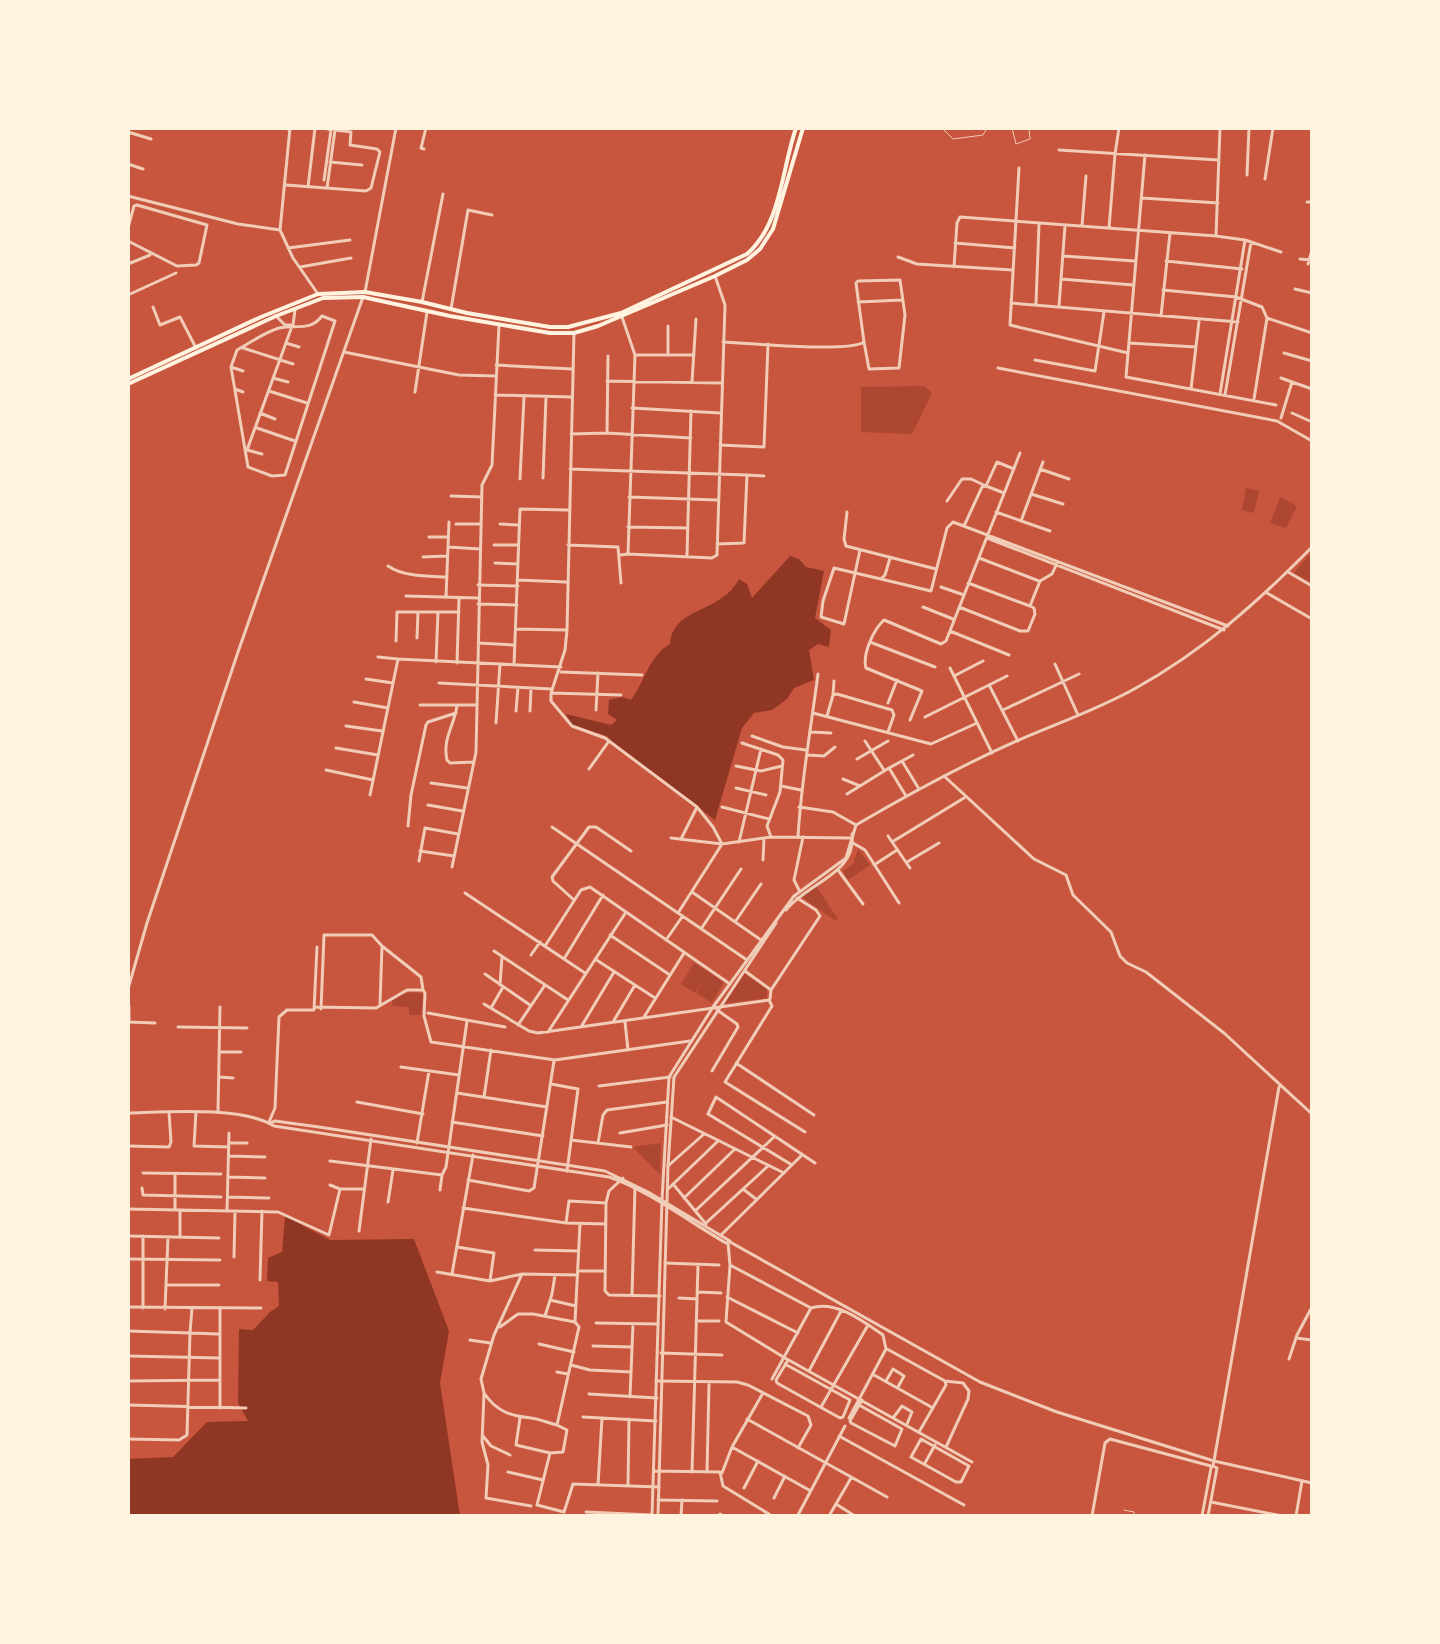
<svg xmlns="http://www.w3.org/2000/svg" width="1440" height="1644" font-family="Commissioner,sans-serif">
<rect width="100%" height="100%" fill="#c8553d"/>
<path fill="#ae4732" d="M924 386 932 393 912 434 861 432V387Z
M1246 488 1259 491 1254 513 1242 510Z
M1280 497 1297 506 1286 528 1270 523Z
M1308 556 1312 558V583L1294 573Z
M858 849 870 865 848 880 843 871 853 864Z
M816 886 838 919 836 921 800 896Z
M694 963 724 982 712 1003 696 993 703 981 695 993 681 984Z
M743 973 767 989V998L720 1004Z
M413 992 423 994 421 1015H409V1007L392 1006V1001L401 995Z
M661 1143 660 1175 633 1147Z"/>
<path fill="#8f3625" d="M790 556 799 559 806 567 824 571 815 618 831 630 829 647 818 644 809 650 814 680 794 688 787 699 772 710 754 713 742 728 715 820 654 773 620 750 607 736 572 725 566 714 611 725 617 720 608 714 609 700 622 697 631 700C645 681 649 656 670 644 673 606 721 614 739 579L747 584 752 598Z
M285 1216 330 1240 414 1239 449 1331 440 1383 460 1516H128V1459L173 1457 207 1422 248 1421 238 1403 239 1329 253 1330 270 1312 279 1306 278 1282 267 1281 268 1258 282 1252Z"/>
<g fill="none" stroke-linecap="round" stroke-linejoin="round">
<path stroke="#f1ccb7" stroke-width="1" d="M942 128 953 139 983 135 987 128
M1012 128 1016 144 1030 139 1029 128
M1124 1510 1134 1512V1516"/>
<path stroke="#f1ccb7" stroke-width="3" d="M281 128 289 129
M128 132 151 139
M424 149 421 148 426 128
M1059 150 1218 160
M1145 155 1126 377 1276 405
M330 162 362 165
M128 164 143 169
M1019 168 1010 325 1128 353
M1247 175 1249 128
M1265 179 1273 128
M324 180 331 130 325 128
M286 185 366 191 371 188 380 152 377 149 350 145 351 132 335 130 327 188
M308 187 315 128
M128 196 238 224 280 230
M1142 198 1218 203
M1307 202H1312
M1082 226 1086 176
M128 228 134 206 137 205 207 225 199 263 196 265 177 266 128 241
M1109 228 1115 154 1119 128
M280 230 290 128
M280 230 293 258 318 294
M1216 236 1220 128
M955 243 1015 248
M288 248 350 240
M1063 256 1135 261
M898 257 917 264 1012 270
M1300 259 1312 260
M1166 261 1242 269
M128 264 150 255
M1308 264 1312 250
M300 267 351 258
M954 267 957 223 960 217 1216 236 1245 240 1281 252
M1061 279 1133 285
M1295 289 1312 293
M1163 290 1236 297 1262 307 1267 318 1254 399
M365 292 396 128
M128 295 176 273
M422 302 443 194
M858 302 902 300
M1011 303 1238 322
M1036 304 1039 224
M1059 306 1065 226
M153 307 160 325 180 317 196 348
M451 309 468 210 492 215
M276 316 285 325H293L295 310
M322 316 335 321 285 475 272 476 248 467 231 367 237 350C250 343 265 332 279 328 296 324 310 332 322 316Z
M1161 316 1170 233
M1267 318 1312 333
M574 333 567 630 565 650 551 693V701L572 726 605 738 697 807 713 827 722 844
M723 342C749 343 847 353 864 342L869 369 899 368 905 315 900 280 858 281 856 283 864 342
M286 343 299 347
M1129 343 1196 347
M243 348 293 364
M344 352 459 375 495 376
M1284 353 1312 361
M635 355H694
M668 355V326
M608 356 607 433 691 438
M1035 360 1095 371 1104 312
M496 365 572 369
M231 367 243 371
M998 368 1277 421 1312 441
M273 378 288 382
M1281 378 1292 382
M607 381 721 383
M692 382 696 319
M235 389 243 392
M1191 389 1199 321
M269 391 307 403
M415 392 427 312
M1220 394 1245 240
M495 395 571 397
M1225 395 1251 242
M632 408 720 413
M260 413 275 419
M1292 413 1312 422
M1281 418 1292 382 1312 389
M257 428 295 441
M571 434 607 433
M720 445 764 447 768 344
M247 450 291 329
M247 450 262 454
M570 469 747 475 744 543 717 544
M1040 469 1069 479
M747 475 764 476
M543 478 546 397
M520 479 524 397
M1031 494 1063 504
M451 496 482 497
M629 497 717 500
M947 501 962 479H971L986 486 997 462 1014 469
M847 512 844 539 846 546 936 569
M996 512 1050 531
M1021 521 1043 462
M456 524H480
M500 524 519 525
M964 526 982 487 986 486 1004 493
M628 527 688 528
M429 537H448
M987 538 1224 630
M494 545H518
M568 545 618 547 621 583
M448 547 480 549
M860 550 844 624 821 617 823 601 834 568 881 579 885 575 890 558
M628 554 712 558 717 555 725 305 715 276
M620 555 628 554 635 355 622 317
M687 555 691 411
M423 557 447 556
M979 558 1039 581
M495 563 518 564
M388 566C404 577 428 576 447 577
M1288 572 1312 586
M881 579 931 591 947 528 953 522 1228 626
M518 580 566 582
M968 583 1030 606 1040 581 1052 574 1057 563
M478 585 518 586
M941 587 964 595
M1267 593 1312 619
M406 596 478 598
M446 597 449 522
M478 604 517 605
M923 607 953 619
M959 607 1020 631H1028L1035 614 1034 608 1030 606
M516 629 567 630
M950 631 1009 655
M417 638 418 612
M396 641 397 612H459
M870 642 935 667
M478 643 514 645
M378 657 398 659
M436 662 438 612
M457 663 459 599
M1055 664 1078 715
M514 665 520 509 568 510
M950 668 992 753
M561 672 642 675
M954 676 983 661
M366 679 393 683
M439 683 551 689
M989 685 1018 741
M551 693 621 695
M833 695 834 681
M354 702 388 708
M888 703 897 680
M420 705H456
M596 710 598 673
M1003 710 1079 674
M516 711 518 687
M530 711 531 688
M813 713 931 744 977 723
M827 716 833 695 837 694 892 710 894 715 888 732
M925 717 1007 676
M910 720 922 691 866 668C862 654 874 629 884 620L941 644 946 641 1020 453
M496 723 500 664
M346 726 382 731
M811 732 831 733
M752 736 783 747 806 750
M865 741 884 770
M742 743 778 755 783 760 780 792 767 826 771 837
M336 748 378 755
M808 755 824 756 835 747
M857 759 888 741
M902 761 919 789
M474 762 450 763 447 760C442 738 455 725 457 705H476
M736 766 761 771 782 766
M889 768 913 755
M589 769 609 741
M326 770 373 780
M944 776 1034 859 1066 875 1073 895 1111 932 1120 956 1127 963 1146 972 1224 1033 1312 1114
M843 779 860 786
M431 783 467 788
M781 786 801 790
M736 788 766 795
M847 794 889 768 906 796
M370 795 398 659 561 667
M428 805 462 811
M722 807 769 819
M799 807 833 812 856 825
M408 826 411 795 426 725 428 722 456 713
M552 827 678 913
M888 836 910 868
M798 837C801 782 811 728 818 674
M671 838 722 844
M681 839 697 807
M739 842 761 749
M892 842 964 798
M853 843 865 850 899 903
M420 851 454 856
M763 860 764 838
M419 861 425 828 458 834
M907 862 939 843
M874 865 897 850
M452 867 476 752 482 485 492 465 499 325
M838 870 863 904
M799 890 794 880 803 837
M692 892 761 940
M465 893 585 973
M574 900 553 881 552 877 589 827H596L631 851
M735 922 761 884
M701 929 741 869
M610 935 670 975
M666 940 682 917
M382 946 421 977 423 990
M545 946 581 890 590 887 730 984
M494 951 568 1000
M531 955 540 942
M564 959 603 895
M595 959 655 998
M747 960 678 913 722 844 771 837 850 838
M745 971 771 990
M485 974 530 1005
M500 985 502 957
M770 999 771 990 820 916 816 910 797 898
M484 1004 529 1031 538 1033 769 1000 772 1006 725 1082 805 1132
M314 1007 376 1008 407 990H423L425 993 424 1016 431 1042 555 1060 690 1041
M491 1008 503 987
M321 1009 324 935H372L382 946 380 1004
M428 1013 505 1027
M644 1017 684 953
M128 1022 155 1023
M129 1022V1006
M613 1022 635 985
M625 1022 628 1050
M518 1025 545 985
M178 1027 247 1028
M581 1027 614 972
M548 1032 626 912
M219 1052H241
M736 1063 814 1115
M401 1067 459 1075
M712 1071 738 1027 737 1024 717 1010
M219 1077 233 1078
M551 1084 578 1089 567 1171
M599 1086 670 1077
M1279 1087 1214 1461 1312 1483
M457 1093 547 1107
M484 1097 491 1050
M357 1102 423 1114
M196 1112 194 1146 229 1147
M218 1112 220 1007
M671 1117 784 1173
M269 1122 275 1108 279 1017 287 1010H314L317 947
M452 1122 543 1136
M620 1133 667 1125
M571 1140 631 1147
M229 1143H247
M417 1143 429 1071
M598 1143 603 1115 607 1110 667 1102
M128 1146 169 1147 171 1142 169 1112
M229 1156 265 1157
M330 1161 442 1175 446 1167 467 1021
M792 1165 708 1114 716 1097 815 1163
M668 1166 704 1134
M143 1173 221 1174
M228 1177 265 1178
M623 1178 609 1191 606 1203 605 1291 609 1295 660 1296
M468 1180 529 1191 534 1188 554 1061
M673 1184 706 1224
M330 1185 340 1189
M142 1188 143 1195 221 1197
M668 1189 717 1142
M743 1189 756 1199
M440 1190 442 1175
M228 1197 269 1198
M684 1198 735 1149
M388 1202 393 1170
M463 1208 566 1223 606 1224
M128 1209 278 1212 329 1235 340 1189H364
M175 1210V1174
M227 1211 229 1133
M695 1211 774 1137
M566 1223 569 1201 606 1203
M706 1223 768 1166
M580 1224 575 1322 579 1327 557 1425 567 1430 563 1452 550 1453 537 1505 564 1512 573 1484 659 1487
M359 1231 371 1139
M721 1235 801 1156
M128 1236 219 1238
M143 1236V1308
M180 1236V1210
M728 1243 730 1265 726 1322 785 1358 972 1462
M457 1247 494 1253 490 1281
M535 1250 579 1251
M234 1257 235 1211
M128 1259 220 1260
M665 1263 719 1265
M730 1265 811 1308C836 1300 863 1321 883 1335L886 1349 849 1418
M578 1271H603
M437 1272 490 1281 522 1274 578 1275
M452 1274 473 1155
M522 1274 494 1335 481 1379 484 1393 482 1442 488 1465 486 1498 531 1506
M260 1280 262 1211
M166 1285H219
M697 1292 721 1293
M632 1295 635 1187
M727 1297 798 1333
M679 1298 697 1299
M550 1300 576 1306
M128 1307 261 1308
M192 1308 190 1333 218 1334
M165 1309 168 1237
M545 1316 552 1294 555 1275
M696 1321H719
M596 1323 658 1324
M500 1327 518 1314H533L575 1322
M128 1331 190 1333 187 1435 179 1440 128 1439
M1296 1338 1312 1340
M470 1340 490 1343
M539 1344 574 1352
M593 1346 632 1347
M887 1349 945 1381 946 1385 919 1432
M661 1353 722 1355
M128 1356 219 1358
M1289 1359 1297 1335 1312 1307
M785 1364 850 1400 843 1417 840 1418 777 1383 776 1380 788 1360
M571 1365 590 1370 631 1372
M809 1371 841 1311
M557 1372 568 1374
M874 1375 933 1408
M772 1379 811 1308
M128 1381 219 1380
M656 1381 737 1382 748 1385 808 1416 811 1425 798 1448
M886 1381 893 1369 904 1376 898 1387
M945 1381 963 1383 969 1391 968 1399 946 1447
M484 1393C496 1411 510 1416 531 1418 539 1419 549 1423 557 1425
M589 1394 657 1398
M630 1397 633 1324
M128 1405 246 1408
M859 1405 902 1429 895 1446 851 1423 850 1421 862 1400
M821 1407 868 1325
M220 1408V1308
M583 1417 656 1421
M520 1418 516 1445 550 1453
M893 1418 902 1406 912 1412 907 1424
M747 1419 887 1497
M483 1436 491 1446 510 1455
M839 1436 964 1505
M921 1439 969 1466 961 1482H956L911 1457Z
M732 1447 809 1490
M925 1463 935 1445
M508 1472 543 1480
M692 1472 698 1265
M707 1472 709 1384
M722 1473 732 1447 763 1393
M598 1485 602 1418
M628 1486 629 1419
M744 1488 758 1461
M774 1498 785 1476
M658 1500 717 1501
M1211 1502 1282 1516
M836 1504 855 1516
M586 1512 652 1515
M720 1514 724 1516
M798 1515 845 1426
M681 1516 682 1500
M829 1516 851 1478
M1092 1516 1105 1443 1110 1439 1211 1466
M1296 1516 1302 1481"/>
<path stroke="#f1ccb7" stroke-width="3" d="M786 910C808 882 857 874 852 834
M128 989 147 923 238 652 363 297
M128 1113C166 1112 242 1106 274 1126L609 1177C646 1189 691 1223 726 1243L730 1241 648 1192 605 1171 319 1127 275 1121 270 1123
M730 1242 980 1382 1057 1412 1214 1461 1213 1466
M654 1471 720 1472 723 1486 772 1516
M652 1516 662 1200 669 1077 713 1007 794 896 846 858 856 825C909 794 962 765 1019 740 1058 723 1099 709 1136 688 1203 651 1259 601 1312 547
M658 1516 668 1166 674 1077 776 923
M1202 1516 1211 1468 1213 1466 1217 1468
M1208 1516 1217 1468"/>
<path stroke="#fff3e0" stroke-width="4" d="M128 379 261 317 318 294 365 292 422 302 467 313 550 327H568L621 313 747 254C781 225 782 168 796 128
M128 384 276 316 323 298 363 297 450 316 550 333H574L598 326 715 276 747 260 760 249 773 229 803 128"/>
</g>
<rect width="1440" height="1644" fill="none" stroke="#fff3e0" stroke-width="260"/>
</svg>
